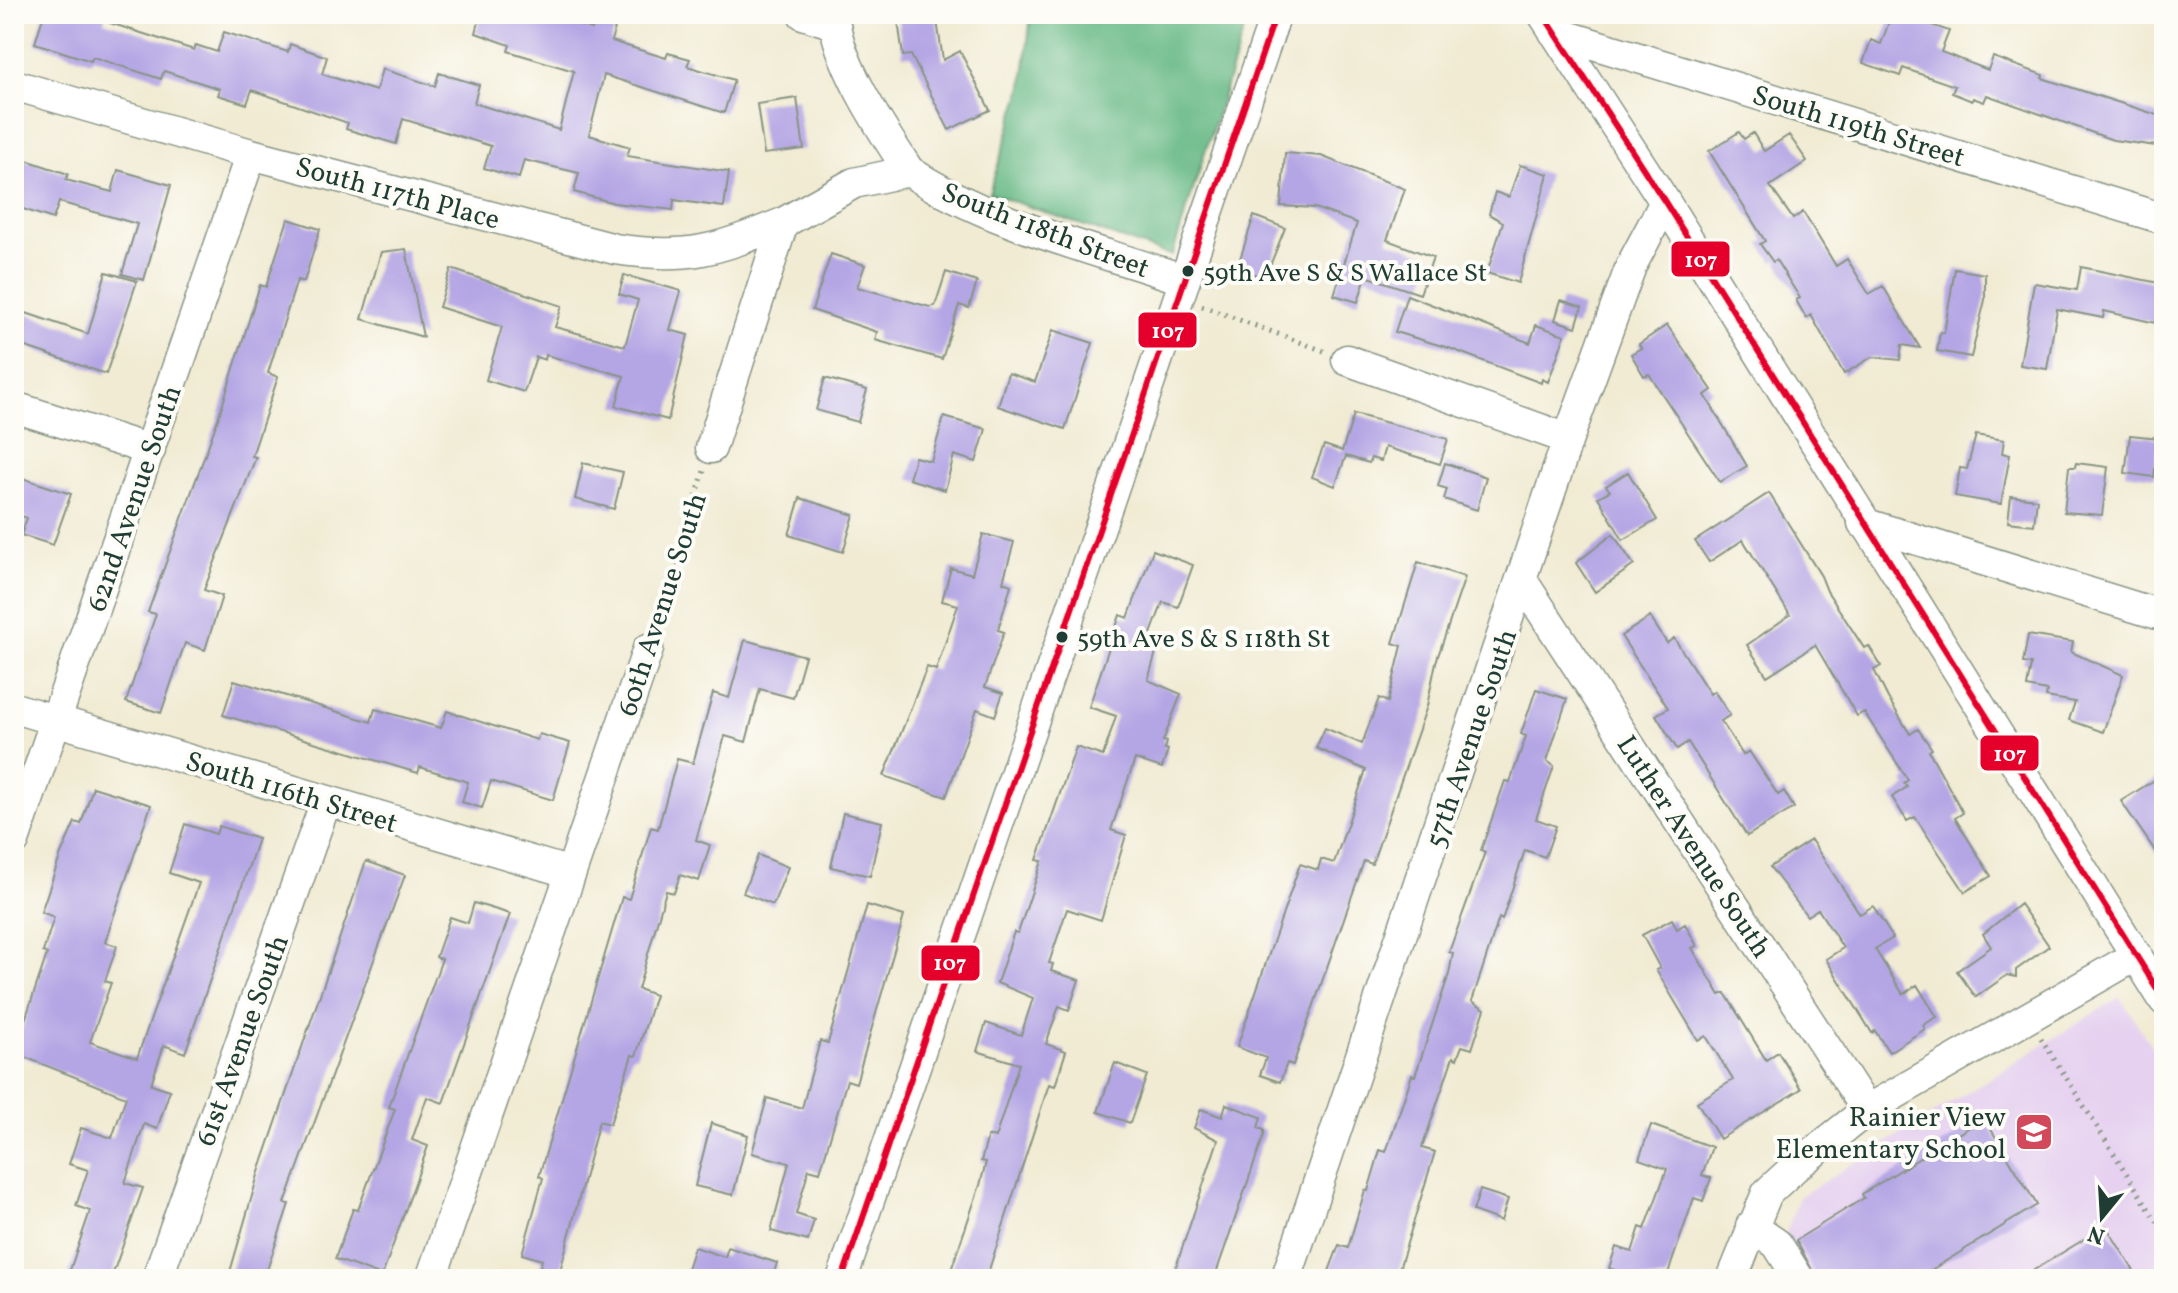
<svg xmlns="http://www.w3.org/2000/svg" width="2178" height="1293" font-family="Vollkorn,serif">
<rect width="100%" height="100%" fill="#fdfcf7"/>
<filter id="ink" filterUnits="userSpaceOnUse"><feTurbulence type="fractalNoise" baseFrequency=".0125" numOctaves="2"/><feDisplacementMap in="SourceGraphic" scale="16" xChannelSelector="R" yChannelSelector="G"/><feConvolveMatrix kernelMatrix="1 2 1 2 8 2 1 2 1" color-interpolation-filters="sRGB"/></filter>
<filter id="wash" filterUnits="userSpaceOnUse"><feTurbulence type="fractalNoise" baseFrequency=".006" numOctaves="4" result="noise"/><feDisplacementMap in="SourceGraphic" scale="32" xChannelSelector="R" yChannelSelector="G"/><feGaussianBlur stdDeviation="1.8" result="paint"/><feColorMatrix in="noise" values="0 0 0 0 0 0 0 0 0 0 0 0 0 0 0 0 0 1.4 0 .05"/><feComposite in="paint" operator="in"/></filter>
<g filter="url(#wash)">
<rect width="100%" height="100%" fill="#f1ebd3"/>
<path fill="#e6d2f0" d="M2120 997 2164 1066V1279H1770L1799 1197Z"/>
<path fill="#67b986" stroke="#437b5d" stroke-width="2" d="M1031 14H1249L1172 256 989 193 1023 86Z"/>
<g id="blocks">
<path fill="#b4a5e4" d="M44 14H106L104 21 194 50 196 45 217 52 224 32 288 52 290 44 327 57 322 74 376 91 382 69 435 86 439 73 479 85 474 103 559 130 574 71 508 51 510 45 476 33 481 14H542L592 29 595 18 616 25 611 41 666 58 668 53 690 59 687 66 734 80 724 113 604 75 589 135 630 147 627 156 729 172 724 207 674 200 673 210 614 203 574 192 579 173 524 160 519 178 484 168 491 146 403 119 396 144 346 129 348 123 252 90 247 104 218 95 220 89 164 71 161 79 93 57 91 61 35 43Z
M897 14H936L943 60 960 51 990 110 949 130 911 55 903 56Z
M1892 14H1919L1917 20 1949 31 1941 52 1988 70 1993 57 2043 75 2042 78 2164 117V147L2113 140 1987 95 1984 102 1973 98 1972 101 1952 93 1955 86 1903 68 1900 76 1863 63 1871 40 1881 44Z
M797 98 804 149 764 154 757 104Z
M1739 132 1744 139 1753 133 1764 151 1789 135 1807 161 1770 186 1793 219 1803 212 1836 266 1847 259 1869 294 1883 286 1920 348 1902 345 1900 360 1872 357 1844 374 1811 315 1806 318 1796 300 1800 298 1776 260 1773 262 1760 244 1765 241 1709 151Z
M1285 153 1321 156 1405 189 1387 240 1433 257 1420 294 1366 276 1358 302 1334 295 1357 223 1315 208 1281 206Z
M14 156 68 174 66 180 112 192 118 170 171 185 144 280 122 274 137 224 59 202 53 219 14 206Z
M1520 165 1548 174 1518 283 1487 273 1503 222 1489 214 1495 192 1509 197Z
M1254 216 1285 228 1265 278 1237 268Z
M288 219 320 229 304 282 297 280 268 373 278 377 252 456 256 457 204 590 222 596 205 650 185 643 161 713 126 702 156 614 148 612 218 419 260 285 266 287Z
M406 249 423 337 362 319 381 252Z
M831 254 865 265 857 287 930 307 935 306 946 272 977 282 969 308 959 305 942 359 875 340 877 332 812 310Z
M2081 267 2164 284V325L2104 311 2103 318 2057 309 2047 369 2020 365 2034 283 2077 290Z
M451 269 562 306 555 327 625 346 638 300 619 294 624 275 681 291 670 330 688 335 668 420 616 406 624 376 546 355 545 360 536 357 524 392 486 380 502 327 439 307Z
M1955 269 1985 274V300L1971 357 1937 351 1940 332 1944 333Z
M106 272 137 281 106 374 14 343V309L88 334Z
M1407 295 1530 343 1536 325 1565 335 1548 382 1542 379 1541 383 1449 348 1395 332Z
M1561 300 1582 307 1576 327 1555 320Z
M1667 325 1712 390 1705 395 1747 466 1720 482 1649 374 1644 376 1631 354 1641 348 1639 344Z
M1053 330 1093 343 1065 429 998 406 1008 373 1035 382Z
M825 378 867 390 858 422 816 410Z
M1354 414 1448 439 1440 464 1385 447 1381 461 1371 458 1369 463 1346 456 1335 486 1312 477 1324 445 1342 451Z
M944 417 986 429 976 462 954 455 945 490 909 479 915 457 931 461Z
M1976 435 2004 440 2002 453 2010 455 2001 504 1955 496 1960 468 1967 469Z
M2130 435 2159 438 2154 477 2125 473Z
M583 463 623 472 614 509 575 499Z
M1445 463 1486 477 1477 510 1444 499 1447 489 1438 486Z
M2076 463 2108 467 2102 515 2064 512 2069 467H2075Z
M1628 472 1657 520 1623 540 1598 497 1610 491 1606 486Z
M22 478 71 494 53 545 21 535 27 518 14 513V502Z
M1769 493 1821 576 1827 591 1864 648 1869 646 1881 666 1874 670 1888 698 1910 734 1918 729 1932 749 1929 751 1963 813 1955 818 1991 876 1965 892 1915 817 1907 821 1892 797 1907 787 1904 783 1908 780 1864 712 1857 716 1815 645 1767 676 1747 645 1790 615 1743 540 1709 562 1695 541Z
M2011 496 2037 499 2034 525 2008 522Z
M800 498 854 515 843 552 789 535Z
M983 534 1014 542 1003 582 1011 585 998 630 1004 632 985 687 1003 693 995 716 977 709 946 797 884 776 927 667 936 670 958 605 942 601 951 568 972 574Z
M1613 534 1634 565 1595 592 1576 563Z
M1153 550 1193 565 1178 607 1163 602 1149 639 1159 642 1148 680 1181 694 1163 741 1167 742 1165 749 1168 750 1162 768 1135 759 1111 830 1126 835 1101 920 1067 909 1049 963 1053 964 1051 971 1079 980 1069 1010 1059 1006 1046 1044 1066 1051 1055 1086 1049 1084 986 1279H948L980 1185 986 1162 981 1161 988 1136 995 1138 1019 1064 977 1051 986 1023 1021 1035 1033 998 997 983 1014 932 1018 933 1042 861 1037 860 1076 747 1103 756 1116 716 1089 707 1120 615 1128 618Z
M1418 562 1465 577 1436 662 1427 706 1372 864 1364 861 1293 1065 1287 1063 1280 1082 1260 1075 1266 1058 1237 1047 1300 864 1318 870 1321 859 1334 863 1366 770 1316 748 1325 728 1362 744 1379 698 1388 702 1402 646 1393 643Z
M1650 617 1667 643 1674 638 1710 694 1714 691 1730 715 1721 721 1743 755 1749 751 1778 795 1784 791 1794 808 1747 836 1688 742 1677 749 1656 715 1668 708 1621 636Z
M2028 635 2073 642 2071 652 2123 675 2103 732 2069 720 2075 702 2046 697 2047 691 2027 687 2031 664 2023 663Z
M745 640 805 656 793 698 760 689 746 742 725 736 696 840 710 845 699 881 680 875 674 893 666 891 638 989 655 995 636 1056 632 1055 610 1124 599 1121 558 1279H536L542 1260 522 1254 543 1178 539 1176 622 897 629 899 651 827 658 829 677 759 693 763 713 693 729 698Z
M234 680 371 722 375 709 441 728 447 711 537 740 539 734 570 743 553 800 491 781 482 808 462 802 468 782 420 767 418 773 223 715Z
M1536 689 1567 699 1547 761 1554 766 1536 819 1556 826 1545 857 1525 850 1502 920 1499 918 1472 1001 1485 1009 1472 1049 1462 1046 1457 1059 1453 1057 1422 1148 1435 1152 1396 1279H1326L1339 1245 1348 1248 1365 1190 1368 1191 1380 1150 1386 1152 1412 1075 1415 1076 1449 974 1453 953 1449 952 1485 852 1481 850 1505 781 1510 782 1526 736 1521 734Z
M2164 774V864L2121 801Z
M93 787 151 805 105 942 117 946 105 981 111 983 90 1042 137 1058 199 883 169 873 185 824 216 834 219 826 258 839 185 1053 164 1045 151 1084 170 1090 157 1129 144 1124 125 1183 143 1188 111 1279H67L90 1211 76 1206 88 1170 69 1164 81 1128 112 1138 126 1097 14 1053 47 954 43 952 54 917 41 912 61 854 75 822 81 824Z
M843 813 882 822 870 876 831 867Z
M1811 840 1860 914 1873 906 1893 938 1875 949 1903 994 1917 985 1937 1017 1923 1025 1925 1029 1889 1052 1875 1031 1872 1033 1826 959 1843 948 1818 909 1807 916 1770 867Z
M758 855 788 867 773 905 743 893Z
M366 861 405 875 285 1203 289 1204 264 1279H228L258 1175Z
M474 903 510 914 443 1103 427 1097 412 1140 428 1146 382 1276 335 1259 353 1209 358 1210 395 1109 389 1107 442 959 436 957 450 917 468 923Z
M2020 904 2049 946 2016 970V977L2007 975 1976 997 1957 971 1991 947 1983 934Z
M867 905 904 916 856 1083 847 1080 820 1172 809 1169 796 1214 814 1220 808 1241 771 1231 789 1163 752 1153 767 1098 802 1108 820 1041 828 1043Z
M1672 919 1677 929 1685 924 1697 946 1692 948 1720 995 1725 993 1766 1060 1778 1052 1801 1089 1720 1139 1697 1102 1733 1080 1706 1036 1698 1040 1656 970 1660 968 1642 935Z
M1115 1063 1147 1075 1130 1123 1098 1112Z
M1226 1104 1261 1117 1258 1128 1264 1130V1135L1214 1279H1172L1218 1140 1194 1128 1201 1109 1222 1117Z
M1984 1118 2037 1205 1928 1272 1932 1279H1817L1796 1240 1864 1198 1862 1194Z
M711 1123 748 1135 733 1195 695 1186Z
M1651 1125 1712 1147 1702 1175 1711 1178 1703 1201 1694 1198 1666 1279H1622L1624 1274 1609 1268 1616 1247 1632 1252 1640 1227 1645 1229 1667 1169 1639 1159Z
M1480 1190 1508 1199 1501 1221 1473 1211Z
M2106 1226 2139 1279H2019Z
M694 1247 725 1257 728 1247 777 1263 772 1279H698L685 1275Z"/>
</g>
</g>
<g filter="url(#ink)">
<use href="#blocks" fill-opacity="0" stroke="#889484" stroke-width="2"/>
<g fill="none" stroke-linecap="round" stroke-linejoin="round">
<defs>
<path id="minor" d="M803 14 834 24
M1543 14 1665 202 2164 1000
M1554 32 2164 219
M14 85 251 154 615 249C689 260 715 250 783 223
M909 171C988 224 1095 249 1185 280
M1347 360 1568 439
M14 407 150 450
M711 448 783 223 854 183 909 171C884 133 835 60 834 14
M1863 523 2164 616
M1523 582 1867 1110
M14 708 571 873
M14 841 251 154
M1751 1226 1777 1244 1799 1279
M157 1279 326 801
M431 1279 648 649
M842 1279 1276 14
M1286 1279 1568 439 1631 266 1665 202
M1732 1279 1767 1193 1795 1167 1867 1110 2137 955"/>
</defs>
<use href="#minor" stroke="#889484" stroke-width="33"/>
<path stroke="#889484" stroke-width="5" stroke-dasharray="2 6" stroke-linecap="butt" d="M1202 306 1324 351
M656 626 704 471
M2041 1038 2164 1233"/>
<use href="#minor" stroke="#fff" stroke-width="30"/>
<defs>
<path id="bus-1" d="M1543 14 1665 202 2164 1000
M842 1279 1276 14"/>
</defs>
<use href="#bus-1" stroke="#fdfcf7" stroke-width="12"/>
<use href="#bus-1" stroke="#e4002b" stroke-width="6"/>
</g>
</g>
<defs>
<symbol id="school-square" viewBox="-11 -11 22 22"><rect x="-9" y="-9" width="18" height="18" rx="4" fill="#d1495b" stroke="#fdfcf7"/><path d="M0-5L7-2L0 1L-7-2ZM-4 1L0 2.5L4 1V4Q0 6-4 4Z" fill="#fff"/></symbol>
</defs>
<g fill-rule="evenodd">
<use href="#school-square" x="2012" y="1110" width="44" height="44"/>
</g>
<g fill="#1f3d34" stroke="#fdfcf7" stroke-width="3">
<circle cx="1188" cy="271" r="7"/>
<circle cx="1062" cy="637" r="7"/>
</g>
<g text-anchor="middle" stroke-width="8" stroke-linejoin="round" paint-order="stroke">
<g font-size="26" fill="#1f3d34" stroke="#fdfcf7" text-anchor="start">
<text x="1203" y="281">59th Ave S &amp; S Wallace St</text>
<text x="1077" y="647">59th Ave S &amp; S 118th St</text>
</g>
<g font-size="28" fill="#1f3d34" stroke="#fdfcf7">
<text transform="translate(1859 125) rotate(17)" y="10">South 119th Street</text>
<text transform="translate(398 192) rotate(15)" y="10">South 117th Place</text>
<text transform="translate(1046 229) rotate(21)" y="10">South 118th Street</text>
<text transform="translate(133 498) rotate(-71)" y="10">62nd Avenue South</text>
<text transform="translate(661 604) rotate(-72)" y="10">60th Avenue South</text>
<text transform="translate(1470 738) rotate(-71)" y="10">57th Avenue South</text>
<text transform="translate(292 791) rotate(17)" y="10">South 116th Street</text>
<text transform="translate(1695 846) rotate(57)" y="10">Luther Avenue South</text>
<text transform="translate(241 1040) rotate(-70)" y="10">61st Avenue South</text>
</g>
<g font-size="28" fill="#1f3d34" stroke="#fdfcf7" text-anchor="end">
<text x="2006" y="1126">Rainier View<tspan x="2006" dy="32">Elementary School</tspan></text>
</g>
</g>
<g stroke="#fdfcf7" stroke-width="3">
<rect x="1670" y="240" width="61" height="38" rx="8" fill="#e4002b"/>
<rect x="1137" y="311" width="61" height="38" rx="8" fill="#e4002b"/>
<rect x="1979" y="734" width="61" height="38" rx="8" fill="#e4002b"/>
<rect x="920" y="944" width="61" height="38" rx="8" fill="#e4002b"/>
</g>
<g font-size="22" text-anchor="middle" font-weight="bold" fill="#fff">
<text x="1701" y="267">107</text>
<text x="1168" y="338">107</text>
<text x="2010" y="761">107</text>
<text x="950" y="970">107</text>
</g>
<rect width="2178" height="1293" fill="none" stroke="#fdfcf7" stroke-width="48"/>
<g transform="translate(2102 1217) rotate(198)" stroke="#fdfcf7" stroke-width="6" paint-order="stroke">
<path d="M0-6L14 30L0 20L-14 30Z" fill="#1f3d34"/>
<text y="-12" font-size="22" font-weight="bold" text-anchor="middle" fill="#1f3d34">N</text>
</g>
</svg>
